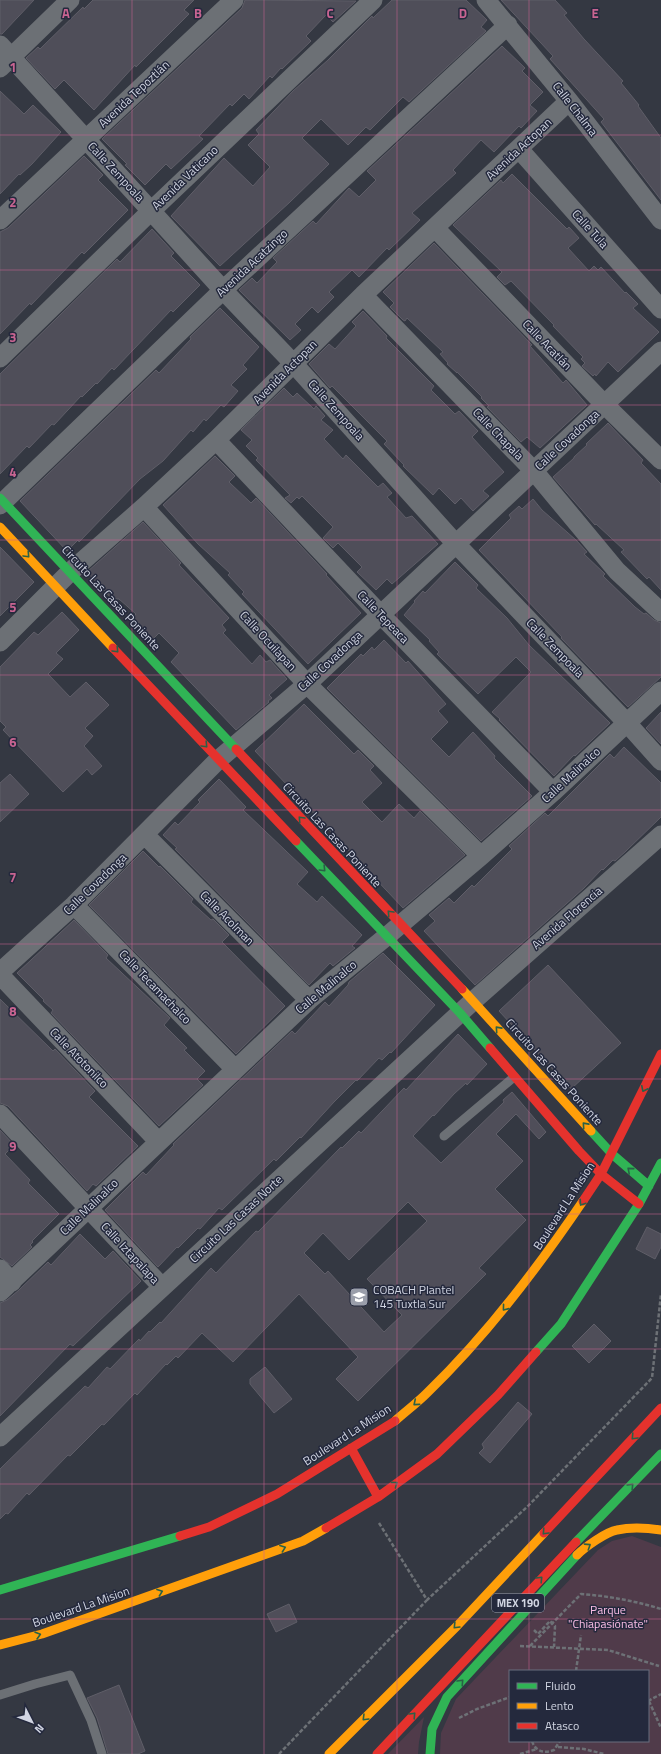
<svg xmlns="http://www.w3.org/2000/svg" width="661" height="1754" font-family="'Titillium Web',sans-serif">
<rect width="100%" height="100%" fill="#343842"/>
<path fill="#503b4a" fill-rule="evenodd" d="M632 1536 661 1547V1754H440L441 1733 456 1699 598 1550 612 1541ZM510 1671H648V1741H510Z
M424 1717 419 1742 418 1754H388Z"/>
<path fill="#4f4e59" stroke="#5f5e68" fill-rule="evenodd" d="M0 0H34L2 34H0Z
M93 0H194L184 10 189 14 136 67 135 65 94 110 64 80 55 89 26 58 38 47 40 49 83 7 84 9Z
M245 0 356 1 333 22 326 15 306 36 311 41 282 69 281 68 272 78 270 76 249 99 244 94 232 106 230 104 199 136 203 139 171 169 166 164 145 185 125 165 127 164 102 139 242 8Z
M392 0H466L487 20 481 27 486 31 409 102 403 97 370 130 366 127 348 145 321 119 302 138 329 164 290 202 220 266 171 216 224 158 253 186 270 167 248 145 259 134 256 130 293 91 328 60 372 16 373 18Z
M501 0H555L567 13 564 15 584 39 623 81 621 83 639 105 638 106 661 138V200L601 122 604 119 550 59 553 56Z
M502 46 525 68 522 71 543 92 530 105 537 111 521 128 519 126 494 152 481 140 453 170 456 173 412 213 420 220 389 250 387 248 359 277 352 270 329 292 334 297 318 313 312 307 295 324 301 330 290 340 239 290 252 278 257 283 277 262 273 258 313 221 316 224 349 188 359 197 376 180 367 171Z
M0 91 24 114 33 105 61 132 32 164 20 175 19 174 0 194Z
M84 156 103 175 98 180 128 210 84 254 82 252 31 305 30 303 0 334V232L8 228Z
M512 174 567 229 569 227 579 238 568 248 589 271 594 266 598 270 601 267 625 293 626 292 638 304 633 308 659 332 618 372 608 362 596 376 595 374 593 376 582 366 585 363 581 359 583 357 553 326 554 325 511 281 505 285 497 277 502 272 453 225 501 180 503 183Z
M152 229 174 253 171 256 200 285 173 312 171 310 114 370 112 368 97 384 96 383 82 397 81 396 54 425 52 424 29 448 27 446 0 474V374L117 259 120 262Z
M434 243 532 345 530 346 563 383 566 380 587 405 540 448 527 437 521 442 487 407 489 406 481 398 482 397 457 372V373L447 364 448 363 440 354 443 352 407 318 405 321 403 320 390 307 394 303 383 292Z
M220 308 259 347 243 365 247 369 231 385 238 391 224 407 221 405 206 421 204 419 193 432 191 430 163 461 140 479 79 542 78 540 67 551 20 501 156 370 159 373 191 339 190 337Z
M363 311 387 336 386 338 434 386 431 390 455 414 459 411 478 431 472 437 504 472 483 491 489 496 473 511 461 498 455 504 439 488 433 495 403 466 404 465 384 444 387 441 332 386 330 388 309 364 329 344 335 349 356 326 352 322Z
M284 388 293 397 297 393 314 409 316 406 325 416 321 420 333 430 324 439 343 459 346 455 378 487 383 483 392 493 387 497 406 518 412 516 438 544 392 584 387 579 376 590 357 572 362 567 338 543 333 548 323 538 333 527 302 496 299 499 297 497 291 503 285 498 290 495 256 460 258 458 246 446 252 440 241 430Z
M608 423 643 460 641 463 661 484V590L649 577 647 579 621 552 624 550 596 524 595 525 553 477 574 458V457L587 445 586 444Z
M215 456 235 476 229 482 251 503 256 498 327 574 326 575 361 613 308 664 242 594 244 592 228 575 230 573 198 544 163 505Z
M533 499 542 510 576 540 587 552 584 554 605 574 603 576 635 607 644 614 646 613 654 620 661 623V677L628 707 561 638 562 637 479 550 511 518 509 515 519 506 522 509Z
M143 522 181 563 179 565 229 618 222 625 226 630 223 633 252 664 260 655 266 662 270 660 287 679 269 695 272 698 268 701 269 702 236 730 171 662 179 653 159 633 151 641 131 619 136 614 119 599H112L87 572Z
M0 547 34 582 0 616Z
M455 562 478 585 476 588 507 618 529 645 610 723 575 756 574 755 554 776 499 720 500 719 492 712 531 672 516 657 478 694 437 654 439 652 429 641 430 640 404 615 415 602 414 601 423 591 425 593Z
M62 612 79 630 56 653 63 659 48 674 70 697 86 682 109 705 85 728 93 736 84 746 102 766 92 775 87 769 63 792 3 730 6 727 0 721V667L34 632 38 635Z
M384 640 406 663 408 661 446 704 438 711 448 722 431 739 449 757 473 732 495 756 494 758 532 796 481 841 327 688 361 654 363 656 372 647 374 650Z
M304 704 354 754 358 750 374 766 370 770 382 783 362 802 382 822 399 804 414 818 420 811 465 855 403 908 255 751Z
M661 712V744L646 728Z
M624 747 661 783V817L626 851 615 861 613 860 603 870 602 869 584 888 475 985 424 931 435 921 429 915 449 898 454 903 472 885 474 887 512 849 509 846 545 813 548 816 610 754 614 758Z
M10 774 29 794 0 822V783Z
M219 779 246 807 243 810 308 872 297 884 317 902 322 896 362 935 352 946 355 948 333 966 330 963 309 985 175 849 177 848 163 835 175 822 178 825 200 802 198 800Z
M143 851 159 867 160 866 193 899 191 902 211 920 213 919 229 935 222 942 285 1006 236 1054 89 905Z
M74 920 108 955 106 958 170 1018 164 1025 187 1048 184 1050 205 1071 197 1079 203 1085 159 1126 51 1013 53 1010 43 1001 44 1000 17 973Z
M383 953 435 1005 391 1053 390 1052 382 1060 379 1058 357 1081 356 1080 334 1102 301 1138 300 1137 276 1161 274 1159 222 1210 219 1208 200 1229 198 1228 178 1248 177 1247 158 1267 105 1210 143 1172 146 1175 174 1145 173 1144 292 1031 295 1034 325 1002 329 1006 348 985 349 982Z
M548 965 621 1043 571 1089 499 1011Z
M0 999 53 1051 55 1049 95 1091 89 1097 138 1146 96 1186 93 1184 87 1191 8 1106 0 1103Z
M458 1034 487 1064 467 1085 466 1083 454 1094 434 1116 433 1115 413 1136 441 1163 504 1102 503 1100 512 1092 546 1132 539 1139 516 1114 496 1134 523 1161 495 1189 526 1220 479 1268 486 1274 358 1401 336 1379 358 1357 299 1294 233 1362 202 1333 178 1358 176 1356 167 1365 166 1364 137 1395 135 1393 104 1425 102 1424 70 1456 68 1455 29 1495 27 1493 8 1514 6 1513 0 1519V1469L85 1386 88 1388 107 1367 110 1369 139 1339 140 1341 149 1331 150 1332 160 1322 161 1323 211 1268 216 1273 256 1231 258 1232 341 1147 342 1148 359 1131 361 1133 404 1088 406 1090ZM408 1202 427 1221 367 1279 402 1315 384 1332 328 1271 325 1274 304 1253 323 1233 349 1260Z
M0 1130 14 1145 5 1154 30 1180 28 1183 59 1214 32 1241 33 1242 30 1245 32 1247 12 1266 0 1257Z
M647 1227 661 1234V1247L655 1259 636 1249Z
M80 1234 105 1259 113 1251 141 1281 73 1346 70 1344 0 1416V1303L7 1300 19 1290 48 1262 51 1265Z
M594 1324 611 1341 589 1363 572 1346Z
M265 1367 292 1399 274 1413 250 1384V1379Z
M518 1402 532 1414 490 1463 479 1453 484 1448 482 1444Z
M289 1604 297 1622 276 1632 267 1614Z
M119 1685 145 1751 138 1754H108L97 1718 87 1698Z"/>
<g fill="none" stroke-linecap="round" stroke-linejoin="round">
<path stroke="#6d7176" stroke-width="2.5" stroke-dasharray="4 2" stroke-linecap="butt" d="M379 1523 427 1600 528 1506 652 1378 661 1294
M534 1630 538 1634 550 1621 555 1626 554 1647
M520 1646 608 1650 659 1666
M530 1646 581 1594C609 1596 635 1601 661 1609
M576 1671 581 1635
M648 1701 661 1694
M649 1701 661 1728
M459 1718 477 1709 510 1697
M532 1741C535 1751 544 1754 554 1750L560 1741
M558 1747 584 1749 604 1754
M279 1754 427 1600
M520 1754 537 1749"/>
<path stroke="#6c7075" stroke-width="9" d="M444 1136 514 1077
M0 1695 35 1684 70 1675 91 1720 102 1754"/>
<path stroke="#6c7075" stroke-width="19" d="M486 0 569 101 661 220
M0 45 223 290 293 363 456 544 627 723 661 761
M0 68 70 0
M519 149 661 309
M0 220 234 0
M435 228 605 405 661 460
M363 295 534 471 617 571 661 612
M0 358 151 211 373 0
M216 440 381 615 553 792
M0 505 223 290 508 25
M144 507 307 684 481 856
M0 642 70 572 144 507 216 440 363 295 569 101
M145 835 309 1000
M74 905 235 1069
M0 972 74 905 218 760 307 684 661 351
M0 975 158 1141
M0 1114 162 1287
M0 1269 12 1282
M0 1292 309 1000 387 936 481 856 553 792 661 691
M0 1437 473 1001 661 835"/>
<path stroke="#30b455" stroke-width="9" d="M0 498 236 749
M296 841 460 1013 490 1048
M591 1131 612 1154 649 1186
M536 1352 561 1324 639 1204 661 1163
M576 1542 661 1454
M0 1590 180 1536
M430 1754 432 1729 447 1697 577 1555"/>
<path stroke="#ff9f0a" stroke-width="9" d="M0 527 113 648
M462 989 591 1131
M395 1421C405 1412 417 1403 427 1393 486 1336 537 1269 583 1201
M577 1555C585 1547 606 1532 617 1530 631 1527 647 1528 661 1530
M0 1645 42 1634 303 1541 326 1528
M329 1754 457 1626 544 1533"/>
<path stroke="#e5322d" stroke-width="9" d="M113 648 296 841
M236 749 462 989
M490 1048 579 1151 601 1174 639 1204
M583 1201 601 1174 661 1054
M351 1448 378 1497
M326 1528 378 1497 437 1454 498 1395 536 1352
M544 1533 661 1408
M180 1536 209 1527 277 1494 395 1421
M377 1754 576 1542"/>
</g>
<defs><path id="oneway-chevron" d="M-2-3.5L2.5 0L-2 3.5" fill="none" stroke-width="1.6" stroke-linecap="round" stroke-linejoin="round"/></defs>
<g stroke="#296147">
<use href="#oneway-chevron" transform="translate(27 555) rotate(47)"/>
<use href="#oneway-chevron" transform="translate(116 650) rotate(47)"/>
<use href="#oneway-chevron" transform="translate(205 745) rotate(47)"/>
<use href="#oneway-chevron" transform="translate(301 819) rotate(-133)"/>
<use href="#oneway-chevron" transform="translate(323 869) rotate(46)"/>
<use href="#oneway-chevron" transform="translate(390 913) rotate(-133)"/>
<use href="#oneway-chevron" transform="translate(498 1029) rotate(-132)"/>
<use href="#oneway-chevron" transform="translate(644 1089) rotate(116)"/>
<use href="#oneway-chevron" transform="translate(585 1125) rotate(-132)"/>
<use href="#oneway-chevron" transform="translate(630 1170) rotate(-139)"/>
<use href="#oneway-chevron" transform="translate(582 1203) rotate(124)"/>
<use href="#oneway-chevron" transform="translate(505 1308) rotate(129)"/>
<use href="#oneway-chevron" transform="translate(416 1403) rotate(140)"/>
<use href="#oneway-chevron" transform="translate(634 1437) rotate(133)"/>
<use href="#oneway-chevron" transform="translate(395 1484) rotate(-36)"/>
<use href="#oneway-chevron" transform="translate(631 1486) rotate(-46)"/>
<use href="#oneway-chevron" transform="translate(545 1532) rotate(133)"/>
<use href="#oneway-chevron" transform="translate(588 1546) rotate(-33)"/>
<use href="#oneway-chevron" transform="translate(283 1548) rotate(-20)"/>
<use href="#oneway-chevron" transform="translate(540 1579) rotate(-46)"/>
<use href="#oneway-chevron" transform="translate(160 1592) rotate(-20)"/>
<use href="#oneway-chevron" transform="translate(456 1626) rotate(134)"/>
<use href="#oneway-chevron" transform="translate(38 1635) rotate(-16)"/>
<use href="#oneway-chevron" transform="translate(461 1682) rotate(-47)"/>
<use href="#oneway-chevron" transform="translate(413 1715) rotate(-47)"/>
<use href="#oneway-chevron" transform="translate(365 1718) rotate(135)"/>
</g>
<path fill="none" stroke="#c86491" stroke-width="1" stroke-opacity="0.55" d="M132 0V1754M264 0V1754M397 0V1754M529 0V1671M0 135H661M0 270H661M0 405H661M0 540H661M0 675H661M0 810H661M0 944H661M0 1079H661M0 1214H661M0 1349H661M0 1484H661M0 1619H661M529 1741V1754"/>
<defs>
<symbol id="university-square" viewBox="-11 -11 22 22"><rect x="-9" y="-9" width="18" height="18" rx="4" fill="#9a9eaa" stroke="#24293d"/><path d="M0-5L7-2L0 1L-7-2ZM-4 1L0 2.5L4 1V4Q0 6-4 4Z" fill="#fff"/></symbol>
</defs>
<g fill-rule="evenodd">
<use href="#university-square" x="348" y="1286" width="22" height="22"/>
</g>
<g text-anchor="middle" stroke-width="3" stroke-linejoin="round" paint-order="stroke">
<rect fill="#24293d" stroke="#9da1b0" stroke-width="1" x="492" y="1594" width="52" height="18" rx="3"/>
<g font-size="11" font-weight="bold" fill="#d1d5e2">
<text x="518" y="1607">MEX 190</text>
</g>
<g font-size="12" fill="#d1d5e2" stroke="#24293d">
<text transform="translate(134 94) rotate(-43)" y="4">Avenida Tepoztlán</text>
<text transform="translate(575 109) rotate(52)" y="4">Calle Chalma</text>
<text transform="translate(519 149) rotate(-43)" y="4">Avenida Actopan</text>
<text transform="translate(116 172) rotate(47)" y="4">Calle Zempoala</text>
<text transform="translate(185 178) rotate(-44)" y="4">Avenida Vaticano</text>
<text transform="translate(590 229) rotate(48)" y="4">Calle Tula</text>
<text transform="translate(252 263) rotate(-43)" y="4">Avenida Acatzingo</text>
<text transform="translate(547 345) rotate(46)" y="4">Calle Acatlán</text>
<text transform="translate(285 372) rotate(-45)" y="4">Avenida Actopan</text>
<text transform="translate(336 410) rotate(48)" y="4">Calle Zempoala</text>
<text transform="translate(498 434) rotate(46)" y="4">Calle Chapala</text>
<text transform="translate(567 440) rotate(-43)" y="4">Calle Covadonga</text>
<text transform="translate(111 598) rotate(47)" y="4">Circuito Las Casas Poniente</text>
<text transform="translate(383 617) rotate(46)" y="4">Calle Tepeaca</text>
<text transform="translate(268 641) rotate(47)" y="4">Calle Ocuilapan</text>
<text transform="translate(555 648) rotate(46)" y="4">Calle Zempoala</text>
<text transform="translate(330 661) rotate(-43)" y="4">Calle Covadonga</text>
<text transform="translate(571 775) rotate(-43)" y="4">Calle Malinalco</text>
<text transform="translate(332 835) rotate(47)" y="4">Circuito Las Casas Poniente</text>
<text transform="translate(95 884) rotate(-44)" y="4">Calle Covadonga</text>
<text transform="translate(227 918) rotate(45)" y="4">Calle Acolman</text>
<text transform="translate(567 918) rotate(-41)" y="4">Avenida Florencia</text>
<text transform="translate(155 987) rotate(46)" y="4">Calle Tecamachalco</text>
<text transform="translate(326 987) rotate(-40)" y="4">Calle Malinalco</text>
<text transform="translate(79 1058) rotate(46)" y="4">Calle Atotonilco</text>
<text transform="translate(554 1072) rotate(48)" y="4">Circuito Las Casas Poniente</text>
<text transform="translate(564 1206) rotate(-57)" y="4">Boulevard La Mision</text>
<text transform="translate(89 1207) rotate(-44)" y="4">Calle Malinalco</text>
<text transform="translate(236 1219) rotate(-43)" y="4">Circuito Las Casas Norte</text>
<text transform="translate(130 1253) rotate(47)" y="4">Calle Iztapalapa</text>
<text transform="translate(347 1435) rotate(-33)" y="4">Boulevard La Mision</text>
<text transform="translate(81 1607) rotate(-19)" y="4">Boulevard La Mision</text>
</g>
<g font-size="12" fill="#d1d5e2" stroke="#24293d" text-anchor="start">
<text x="373" y="1294">COBACH Plantel<tspan x="373" dy="14">145 Tuxtla Sur</tspan></text>
</g>
<g font-size="12" fill="#fbbee6" stroke="#24293d">
<text x="608" y="1614">Parque<tspan x="608" dy="14">"Chiapasiónate"</tspan></text>
</g>
</g>
<g font-size="13" text-anchor="middle" font-weight="bold" fill="#c86491" stroke="#24293d" stroke-width="3" stroke-linejoin="round" paint-order="stroke">
<text x="66" y="18">A</text>
<text x="198" y="18">B</text>
<text x="330" y="18">C</text>
<text x="463" y="18">D</text>
<text x="595" y="18">E</text>
<text x="13" y="72">1</text>
<text x="13" y="207">2</text>
<text x="13" y="342">3</text>
<text x="13" y="477">4</text>
<text x="13" y="612">5</text>
<text x="13" y="747">6</text>
<text x="13" y="882">7</text>
<text x="13" y="1016">8</text>
<text x="13" y="1151">9</text>
</g>
<rect x="509" y="1670" width="140" height="72" fill="#24293d" stroke="#696e7f"/>
<rect x="517" y="1683" width="20" height="6" fill="#30b455" stroke="#696e7f"/>
<text x="545" y="1690" font-size="12" fill="#d1d5e2">Fluido</text>
<rect x="517" y="1703" width="20" height="6" fill="#ff9f0a" stroke="#696e7f"/>
<text x="545" y="1710" font-size="12" fill="#d1d5e2">Lento</text>
<rect x="517" y="1723" width="20" height="6" fill="#e5322d" stroke="#696e7f"/>
<text x="545" y="1730" font-size="12" fill="#d1d5e2">Atasco</text>
<g transform="translate(32 1722) rotate(132)" stroke="#24293d" stroke-width="3" paint-order="stroke">
<path d="M0-3L7 15L0 10L-7 15Z" fill="#d1d5e2"/>
<text y="-6" font-size="11" font-weight="bold" text-anchor="middle" fill="#d1d5e2">N</text>
</g>
</svg>
